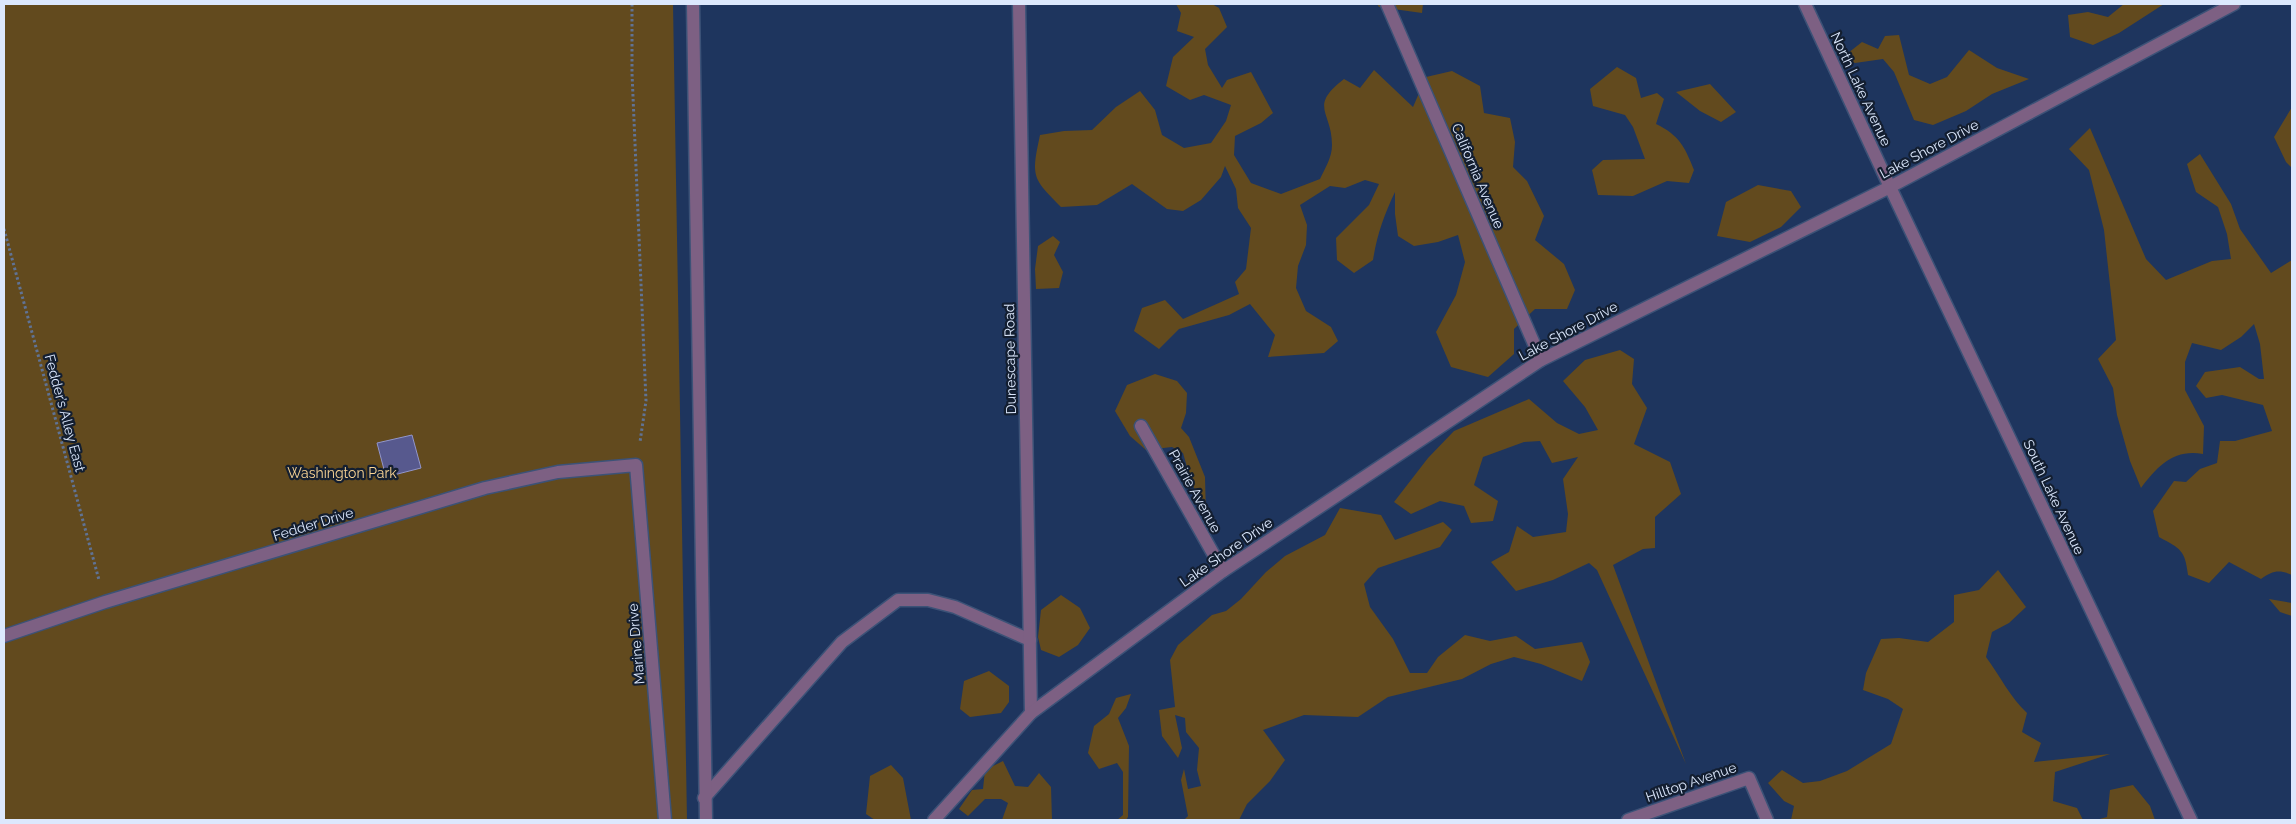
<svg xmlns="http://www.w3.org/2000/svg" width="2296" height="824" font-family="Raleway,sans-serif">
<rect width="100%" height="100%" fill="#1e355e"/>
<path fill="#624a1e" d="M4 4H673L687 820H4Z
M1176 4H1212L1219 8 1227 27 1205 49 1208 65 1222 88 1227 80 1251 72 1273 113 1261 123 1235 136 1234 155 1251 183 1281 194 1320 179C1325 168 1332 158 1332 145 1332 111 1308 107 1344 79L1360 88 1374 70 1413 107 1426 77 1452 71 1480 86 1484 113 1510 118 1515 142 1513 167 1527 181 1544 216 1535 240 1564 264 1575 290 1567 309H1535L1514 329V354L1488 377 1451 367 1436 332 1456 295 1465 262 1458 235 1438 242 1414 246 1398 236 1395 214V192C1384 215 1377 235 1373 260L1354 273 1337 260 1336 238 1369 205 1379 184 1365 180 1345 188 1330 186 1300 205 1307 225 1306 245 1298 266 1296 288 1306 311 1331 327 1338 341 1324 353 1268 357 1275 335 1250 304 1229 315 1179 329 1159 349 1134 331 1142 308 1165 300 1183 319 1239 294 1235 282 1246 269 1251 228 1238 208 1236 189 1225 166 1221 177 1201 200 1183 211 1167 209 1132 184 1097 205 1061 207C1032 178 1031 177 1040 135L1064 131 1092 130 1116 107 1140 91 1155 110 1162 135 1184 148 1211 143 1226 121 1231 105 1204 95 1190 100 1166 86 1173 57 1194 37 1177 31 1181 13Z
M1377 4H1423L1422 13 1379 7Z
M2124 4H2164L2119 33 2093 45 2070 37 2068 15 2088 12 2108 17Z
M1899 35 1909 75 1930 84 1947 77 1969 50 1997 68 2029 79 1992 94 1966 111 1933 125 1914 120 1894 72 1883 59 1855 63 1843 57 1862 42 1878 49 1885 36Z
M1617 67 1636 78 1641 98 1657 93 1664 99 1656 124C1679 135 1685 147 1694 170L1689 183 1667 181 1633 196 1598 195 1592 170 1603 160 1645 159 1633 127 1625 115 1593 106 1590 89Z
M1710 84 1736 112 1721 122 1700 111 1676 92Z
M2292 107V168L2286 162 2274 137Z
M2090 128 2146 259 2166 280 2212 261 2231 259 2227 234 2218 207 2196 192 2187 164 2200 154 2231 204 2240 229 2271 273 2292 260V575C2279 569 2272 571 2261 579L2229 562 2209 583 2188 575C2185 550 2181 549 2159 537L2153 511 2174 481 2186 482 2200 469 2217 463 2220 441H2235L2272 431 2263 405 2222 395 2206 398 2196 386 2205 372 2240 367 2259 379H2264L2260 344 2254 324 2241 337 2221 350 2192 343 2185 362V390L2204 426 2203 454C2173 449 2158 466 2141 488L2130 461 2117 415 2113 388 2098 359 2116 340 2104 230 2089 170 2069 149Z
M1758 185 1791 191 1801 207 1781 227 1750 242 1717 236 1726 202Z
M1053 236 1060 242 1054 255 1063 272 1059 288 1036 289 1035 269 1038 246Z
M1620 350 1634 359 1632 384 1647 408 1634 444 1670 462 1681 494 1655 517V548L1643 549 1613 565 1686 764 1597 570 1589 563 1553 580 1516 591 1491 562 1509 552 1517 526 1533 537 1566 532 1568 514 1563 479 1578 457 1552 463 1540 441 1524 442 1483 457 1474 485 1498 501 1493 521 1471 523 1464 506 1440 501 1411 514 1394 502 1428 458 1454 431 1529 399 1557 423 1579 434 1598 430 1585 407 1563 381 1585 360Z
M1155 374 1177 381 1187 393 1186 413 1181 428 1189 437 1205 477 1206 516 1191 481 1183 453 1172 447 1146 450 1130 436 1115 411 1127 385Z
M1340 508 1381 515 1395 540 1443 522 1452 530 1440 547 1378 568 1364 584 1370 607 1393 639 1410 673H1427L1438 657 1465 635 1490 641 1516 636 1535 649 1582 642 1590 662 1582 681 1541 664 1514 657 1491 664 1462 679 1388 697 1358 717 1304 715 1263 730 1285 760 1270 781 1247 804 1239 820H1184L1188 816 1181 780 1184 769 1188 789 1201 786 1197 770 1199 748 1186 732 1185 718 1175 715 1182 748 1178 758 1162 736 1159 710 1175 707 1170 660 1178 645 1212 615 1226 611 1241 599 1266 572 1285 556 1325 535Z
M1998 570 2026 607 2009 623 1992 632 1986 657C2000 676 2010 697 2027 713L2022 732 2041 743 2034 762 2110 754 2055 772 2053 801 2077 808 2083 820H1791L1794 806 1784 801 1768 783 1782 770 1803 783 1820 781 1847 771 1891 744 1903 709 1888 699 1863 690 1866 673 1881 639 1899 638 1928 642 1954 622V595L1979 590Z
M1061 595 1080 608 1090 628 1078 645 1059 657 1041 650 1038 637 1041 610Z
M2269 599 2292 603V616L2280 612Z
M989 671 1009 686V702L1001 713 970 717 960 709 964 681Z
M1131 694 1126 708 1118 718 1129 746 1128 817 1126 820H1117L1123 815V772L1117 763 1099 769 1088 753 1094 726 1109 714 1116 698Z
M1003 761 1015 786 1028 787 1039 773 1051 787 1052 820H1002L1008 803 1001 799H985L968 816 959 809 972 790 983 789 985 770Z
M891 765 903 778 911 820H875L866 814 870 776Z
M2133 785 2150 806 2155 820H2096L2107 817 2110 790Z"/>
<path fill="#57598e" stroke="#9296cb" d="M412 435 421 468 386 477 377 443Z"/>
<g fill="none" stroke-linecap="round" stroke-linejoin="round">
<defs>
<path id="service" d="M4 636 105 602 485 488 558 472 636 465 665 820
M704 798 842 642 898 600H928L955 607 1030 640"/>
<path id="minor" d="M693 4 706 820
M1019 4 1031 713
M1387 4 1541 360
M1805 4 1890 187
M1141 426 1223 571
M1628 820 1749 778 1767 820"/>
<path id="tertiary" d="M1890 187 2191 820
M934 820 1031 713 1223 571 1541 360 1890 187 2234 4"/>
</defs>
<use href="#service" stroke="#3c5277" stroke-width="15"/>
<use href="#minor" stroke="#3c5277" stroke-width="15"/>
<use href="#tertiary" stroke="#3c5277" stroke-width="15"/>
<path stroke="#607395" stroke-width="3" stroke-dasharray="2.5 2.5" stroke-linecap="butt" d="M632 4V73L646 401 640 442
M4 229 99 580"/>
<use href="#service" stroke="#7d6083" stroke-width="12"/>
<use href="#minor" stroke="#7d6083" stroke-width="12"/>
<use href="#tertiary" stroke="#7d6083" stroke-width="12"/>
</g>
<g text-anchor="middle" stroke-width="4.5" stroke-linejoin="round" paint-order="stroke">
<g font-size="14" fill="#dce8fd" stroke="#131e30">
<text transform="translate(1861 89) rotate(65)" y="5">North Lake Avenue</text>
<text transform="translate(1929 149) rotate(-28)" y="5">Lake Shore Drive</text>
<text transform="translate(1478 176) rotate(67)" y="5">California Avenue</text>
<text transform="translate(1568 331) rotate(-28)" y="5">Lake Shore Drive</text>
<text transform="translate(1010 359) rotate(-91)" y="5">Dunescape Road</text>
<text transform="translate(65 413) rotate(75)" y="5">Fedder’s Alley East</text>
<text transform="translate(1195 491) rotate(61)" y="5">Prairie Avenue</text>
<text transform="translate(2054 497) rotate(65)" y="5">South Lake Avenue</text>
<text transform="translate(313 524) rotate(-17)" y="5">Fedder Drive</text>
<text transform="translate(1226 552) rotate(-35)" y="5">Lake Shore Drive</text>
<text transform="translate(636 644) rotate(-95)" y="5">Marine Drive</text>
<text transform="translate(1691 782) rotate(-19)" y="5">Hilltop Avenue</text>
</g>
<g font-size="14" fill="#f9d494" stroke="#131e30">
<text x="342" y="478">Washington Park</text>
</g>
</g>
<rect width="2296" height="824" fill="none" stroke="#dce8fd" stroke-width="10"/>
</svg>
